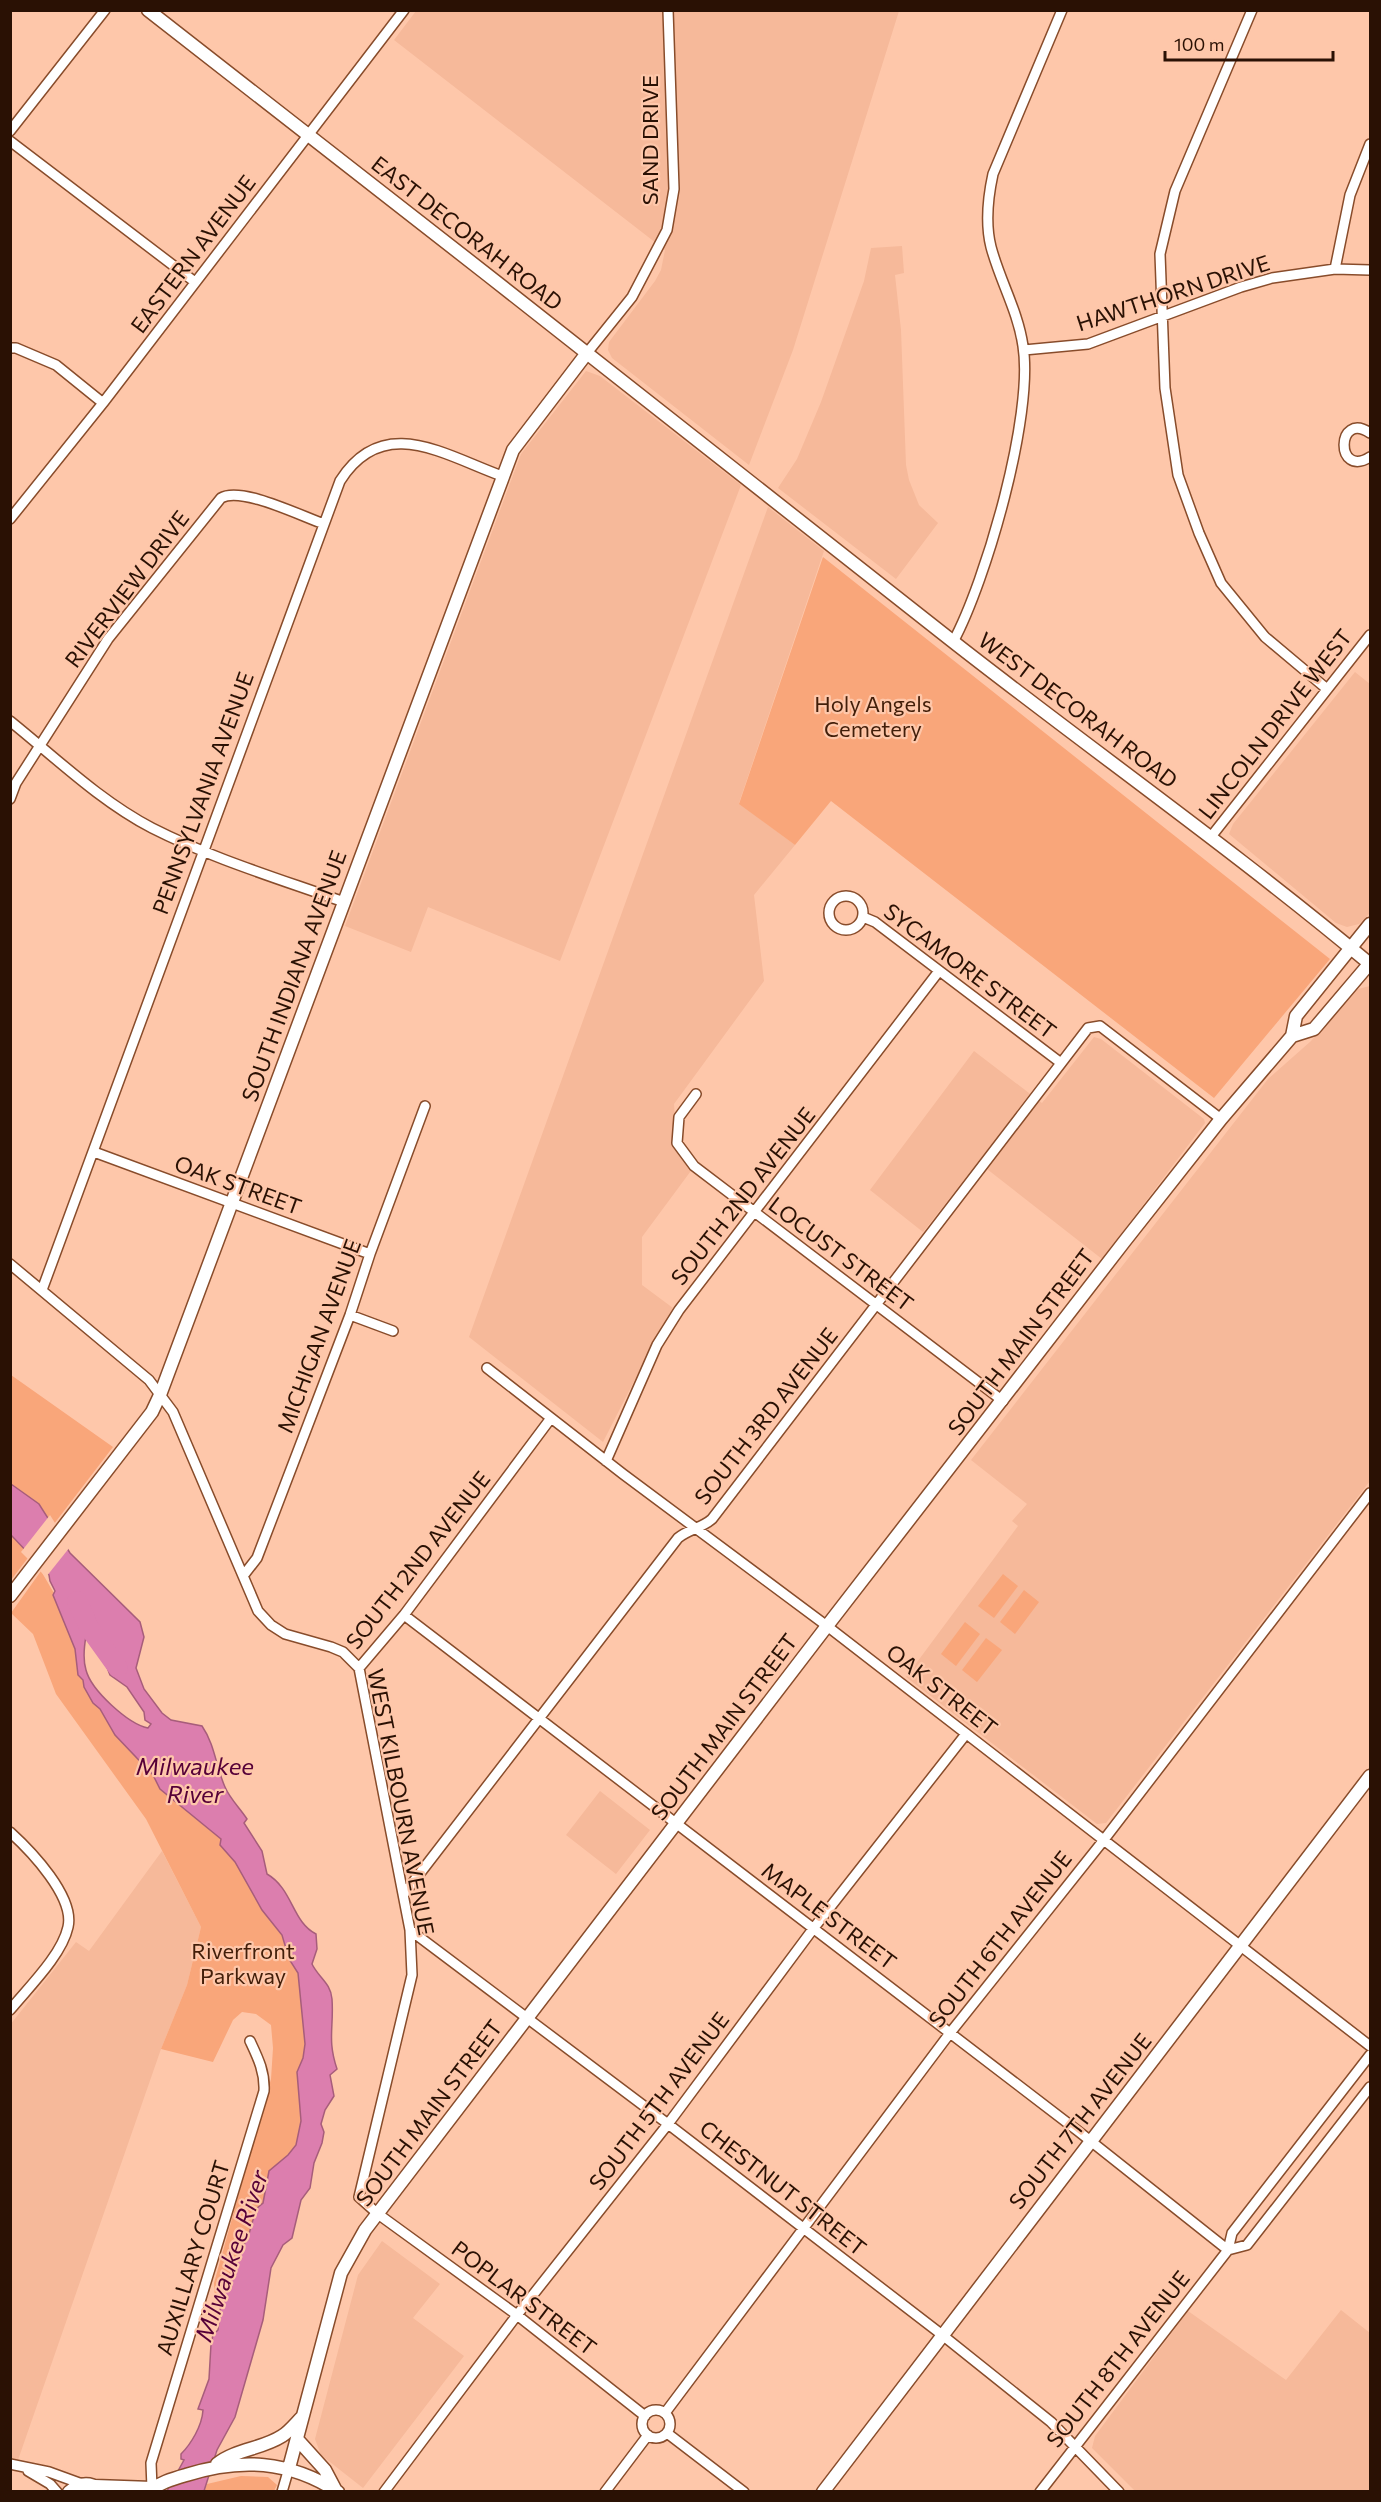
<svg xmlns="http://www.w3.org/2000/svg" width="1381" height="2502" font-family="Commissioner,sans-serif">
<rect width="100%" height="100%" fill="#fec7aa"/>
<path fill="#f6b99a" d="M416 11H899L793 350 749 465 612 358 608 350 609 342 655 281 661 270 665 250 394 40Z
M902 246 904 273 895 275 901 330 906 465 909 480 919 505 938 523 896 579 778 488 797 459 821 402 864 281 871 248Z
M586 371 600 376 741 485 560 961 428 907 411 952 345 926 521 454Z
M768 507 824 551 739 803 795 845 754 895 764 981 674 1104 677 1148 696 1164 642 1237V1285L673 1308 650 1350 603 1442 469 1337Z
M1355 672 1370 684V913L1359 924 1347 927 1336 923 1229 834 1233 824Z
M1370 986V1481L1106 1823 1097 1824 906 1677 1018 1526 1012 1521 1027 1504 971 1460 1268 1079 1311 1041 1352 994 1358 989Z
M1094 1037 1101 1039 1204 1119 1205 1123 1102 1259 978 1162 923 1232 870 1190 974 1051 1042 1103Z
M600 1791 650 1830 616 1874 566 1835Z
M162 1851 201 1927 187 1985 161 2049 18 2460 10 2458V2025L76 1942 89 1951Z
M382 2241 440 2284 413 2318 464 2356 363 2488 321 2455 315 2439 358 2275Z
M1341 2310 1370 2333V2491H1135L1092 2448 1095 2436 1188 2311 1286 2380Z"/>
<path fill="#f9a67a" d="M823 557 1330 959 1214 1098 831 801 795 845 739 804Z
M11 1375 113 1447 11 1580Z
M41 1571 65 1612 98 1703 217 1832 286 1940 301 1975 306 2028 305 2112 299 2144 266 2202 224 2303 215 2301 214 2283 271 2079 273 2048 271 2025 256 2014 242 2012 233 2020 213 2062 161 2049 187 1985 201 1927 146 1819 56 1694 33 1634 11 1613Z
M1003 1574 1018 1586 994 1618 978 1606Z
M1024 1590 1039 1602 1015 1634 1000 1622Z
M965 1622 980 1634 956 1666 941 1654Z
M986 1638 1002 1650 977 1682 962 1670Z
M241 2476 268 2477 277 2485 274 2491 204 2492 207 2484Z"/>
<path fill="#dc7eae" stroke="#a75d7b" stroke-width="1.5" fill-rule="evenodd" d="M11 1484 39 1504 70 1553 140 1622 144 1637 136 1668 144 1689 162 1713 171 1720 202 1726C215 1745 216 1767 225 1787 230 1799 240 1808 247 1819L244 1823 262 1851 267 1874C293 1889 292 1922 316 1934L317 1949 312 1964C318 1977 331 1983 332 1999 334 2028 327 2039 337 2069L330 2075 334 2096 325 2110 321 2124 324 2132 322 2143 314 2163 310 2188 301 2200 292 2238 283 2245 271 2268 263 2320 235 2417 217 2450 204 2491H167L184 2460 181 2459V2454C191 2444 202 2426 203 2410L198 2409 209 2379 211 2344 213 2335 218 2330 221 2301 229 2276 249 2234 256 2209 263 2203 269 2171 288 2155 296 2145 301 2121 297 2072 303 2058 305 2044 298 1973 289 1959 282 1935 262 1910 235 1862 220 1845 221 1839 160 1789 153 1775 115 1735 100 1709 93 1703 84 1687 83 1680 78 1675 75 1649 53 1595 55 1591 50 1581 49 1575 11 1535ZM90 1615H93L102 1636 103 1657 110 1675 127 1687 144 1712 145 1720 151 1724 148 1728C128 1724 91 1690 86 1670 81 1654 87 1631 90 1615Z"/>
<path fill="#fec7aa" d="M50 1515 70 1547 46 1577 21 1552Z"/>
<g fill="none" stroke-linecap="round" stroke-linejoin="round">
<path stroke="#dc7eae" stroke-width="20" d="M77 1601 90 1629 118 1668"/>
<defs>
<path id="street" d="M1252 10 1175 191 1160 254 1165 388 1178 475 1199 533 1221 583 1265 637 1327 689
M10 131 105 10
M10 141 195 282
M1335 269 1350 195 1370 144
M10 348H16L56 365 103 403
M1024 350 1088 344 1241 287 1272 278 1335 269 1370 270
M587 353 632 297 667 230 674 189 668 10
M1370 433C1336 410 1335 479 1370 457
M10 519 103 403 404 10
M953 642C986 581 1034 415 1023 346 1018 311 1000 281 991 247 985 223 988 197 993 174L1062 10
M10 721C56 758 100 801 152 828 213 859 280 879 344 902
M10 799 16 783 108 639 221 498C241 486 301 516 324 524
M1210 838 1370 635
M829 913a17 17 0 1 1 34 0a17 17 0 1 1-34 0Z
M863 917 875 922 1061 1063
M696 1094 679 1117 677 1143 694 1166 1003 1401
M94 1152 370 1254
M10 1264 149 1380 173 1412 258 1611 271 1625 285 1634 331 1647 343 1652 359 1668 410 1930 412 1975 359 2197 378 2214 517 2315 645 2416
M42 1290 340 481C383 413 444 455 502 476
M350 1315 393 1331
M487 1368 623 1474 827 1626 1370 2046
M606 1461 657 1345 679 1310 939 971
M243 1576 257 1558 350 1315 370 1254 425 1106
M404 1615 1078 2131 1228 2250
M359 1668 404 1615 551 1418
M10 1832C31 1851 75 1897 68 1927 62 1955 28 1988 10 2010
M404 1894 678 1538C689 1529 702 1528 712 1519L1088 1028 1100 1026 1221 1119
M410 1930 668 2124 941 2334 1051 2422 1119 2492
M1228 2250 1247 2245 1370 2087
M642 2424a14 14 0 1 1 28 0a14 14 0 1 1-28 0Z
M665 2413 950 2033 1103 1841 1370 1493
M667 2433 744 2492
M10 2464 49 2472 82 2484
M28 2471 50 2484 57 2492
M152 2488 151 2463 264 2091C265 2072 258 2058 250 2041
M282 2492 289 2468
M384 2492 517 2315 668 2124 813 1929 966 1734
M605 2492 648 2435
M1040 2492 1228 2250 1232 2233 1370 2055"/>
<path id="secondary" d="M148 10C417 218 684 430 951 640 1090 749 1235 851 1370 964
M1292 1036 1314 1029 1370 963
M10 1596 152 1412 160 1395 513 450 587 353
M297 2439 325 2470 335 2489
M217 2464C236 2449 262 2449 282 2436 289 2432 296 2423 302 2417
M289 2468 341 2273 365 2230 827 1626 1124 1242 1221 1119 1292 1036 1296 1016 1370 924
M95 2486 152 2488
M69 2492C79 2483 89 2482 100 2489
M147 2492C159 2483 172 2479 186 2475 240 2458 289 2460 338 2492
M823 2492 1370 1776"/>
</defs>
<use href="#street" stroke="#884c2b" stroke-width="12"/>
<use href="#secondary" stroke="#884c2b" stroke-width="15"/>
<use href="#street" stroke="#fff" stroke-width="9"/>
<use href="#secondary" stroke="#fff" stroke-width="12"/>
</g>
<g text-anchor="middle" stroke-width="4.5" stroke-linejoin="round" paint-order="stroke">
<g font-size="22" fill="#2a1104" stroke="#fec7aa">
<text transform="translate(650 140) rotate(-90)" y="8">SAND DRIVE</text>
<text transform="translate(467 233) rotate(38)" y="8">EAST DECORAH ROAD</text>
<text transform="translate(193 254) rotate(-53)" y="8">EASTERN AVENUE</text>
<text transform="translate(1173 293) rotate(-18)" y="8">HAWTHORN DRIVE</text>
<text transform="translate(127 589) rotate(-53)" y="8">RIVERVIEW DRIVE</text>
<text transform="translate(1078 710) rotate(37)" y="8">WEST DECORAH ROAD</text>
<text transform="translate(1275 724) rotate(-52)" y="8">LINCOLN DRIVE WEST</text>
<text transform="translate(203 793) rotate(-70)" y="8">PENNSYLVANIA AVENUE</text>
<text transform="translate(970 971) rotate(37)" y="8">SYCAMORE STREET</text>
<text transform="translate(294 976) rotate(-70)" y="8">SOUTH INDIANA AVENUE</text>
<text transform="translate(238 1185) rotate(20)" y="8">OAK STREET</text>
<text transform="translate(743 1196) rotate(-52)" y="8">SOUTH 2ND AVENUE</text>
<text transform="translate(841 1254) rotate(37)" y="8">LOCUST STREET</text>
<text transform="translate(319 1336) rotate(-70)" y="8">MICHIGAN AVENUE</text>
<text transform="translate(1021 1342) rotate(-53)" y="8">SOUTH MAIN STREET</text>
<text transform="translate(766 1416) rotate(-52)" y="8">SOUTH 3RD AVENUE</text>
<text transform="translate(418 1560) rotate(-52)" y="8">SOUTH 2ND AVENUE</text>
<text transform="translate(942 1690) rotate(38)" y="8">OAK STREET</text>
<text transform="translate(724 1727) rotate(-53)" y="8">SOUTH MAIN STREET</text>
<text transform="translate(401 1802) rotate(79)" y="8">WEST KILBOURN AVENUE</text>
<text transform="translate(829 1916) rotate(37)" y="8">MAPLE STREET</text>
<text transform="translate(1000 1939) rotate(-52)" y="8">SOUTH 6TH AVENUE</text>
<text transform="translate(659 2101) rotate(-53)" y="8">SOUTH 5TH AVENUE</text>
<text transform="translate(429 2113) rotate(-53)" y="8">SOUTH MAIN STREET</text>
<text transform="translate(1080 2121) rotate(-52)" y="8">SOUTH 7TH AVENUE</text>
<text transform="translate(783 2188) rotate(38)" y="8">CHESTNUT STREET</text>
<text transform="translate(193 2258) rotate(-73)" y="8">AUXILLARY COURT</text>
<text transform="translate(524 2298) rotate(37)" y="8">POPLAR STREET</text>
<text transform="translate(1118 2359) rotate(-52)" y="8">SOUTH 8TH AVENUE</text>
</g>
<g font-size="22" fill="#421e09" stroke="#fec7aa">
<text x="873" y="712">Holy Angels<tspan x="873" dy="25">Cemetery</tspan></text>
<text x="243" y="1959">Riverfront<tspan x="243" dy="25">Parkway</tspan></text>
</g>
<g font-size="24" font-style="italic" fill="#560038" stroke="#fec7aa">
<text x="195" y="1775">Milwaukee<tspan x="195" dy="28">River</tspan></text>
<text transform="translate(232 2256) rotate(-71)" y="8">Milwaukee River</text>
</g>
</g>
<rect width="1381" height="2502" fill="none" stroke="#2a1104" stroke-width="24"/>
<path d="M1165 51v9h168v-9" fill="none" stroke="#2a1104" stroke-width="3"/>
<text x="1174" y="51" font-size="18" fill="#2a1104" stroke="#fec7aa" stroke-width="4.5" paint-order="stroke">100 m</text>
</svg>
